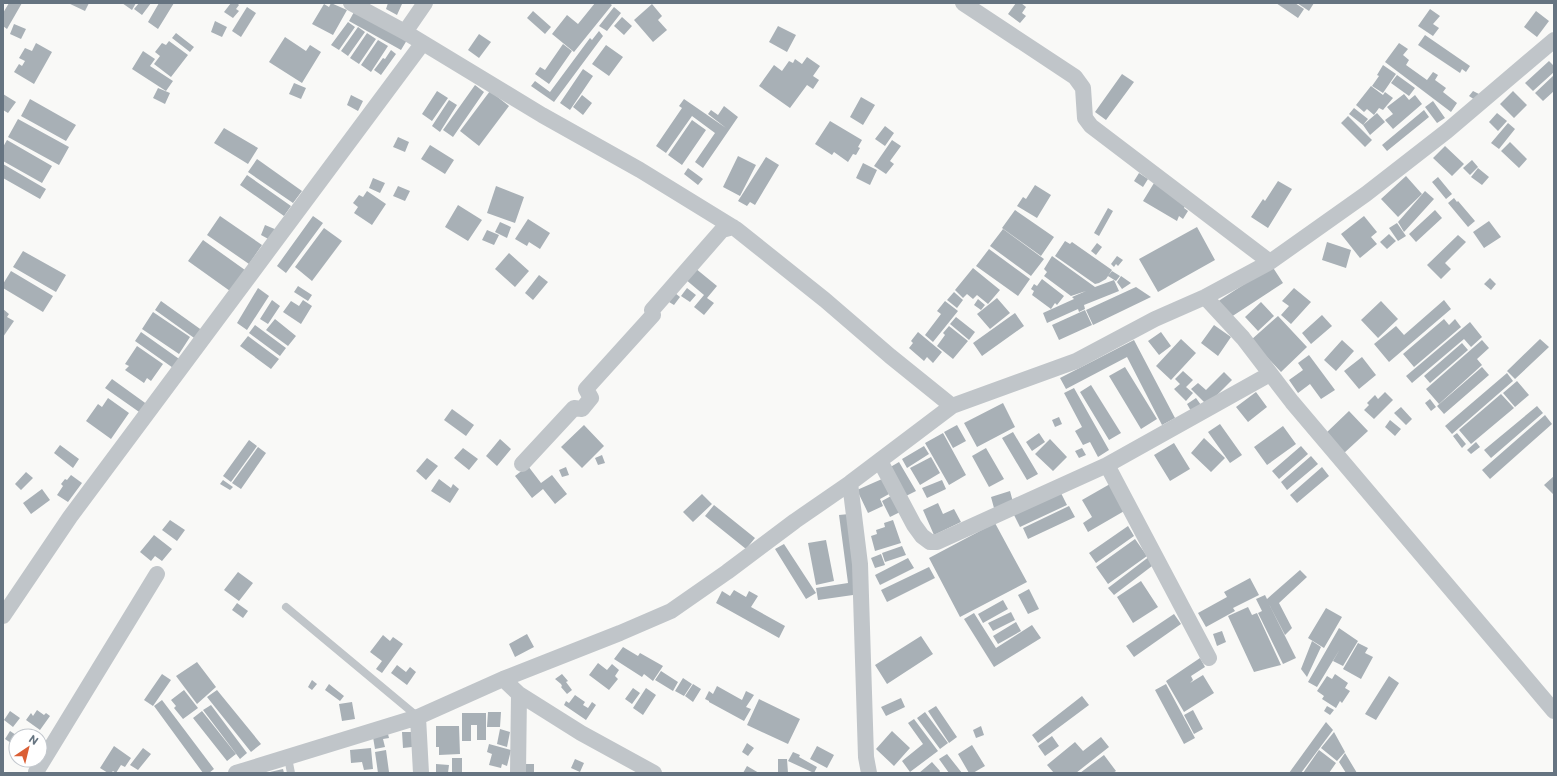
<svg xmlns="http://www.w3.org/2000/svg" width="1557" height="776" font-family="Commissioner,sans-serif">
<rect width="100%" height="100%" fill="#f9f9f7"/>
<path fill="#a8b0b6" d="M9 3H22L7 29 3 26V13Z
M68 3H89L85 11Z
M122 3H136L132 10Z
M139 3H151L142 15 134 9Z
M159 3H174L158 29 148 22Z
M231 3H237L239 5 236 9 239 11 233 18 224 12Z
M331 3 347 10 333 35 312 24 324 4 329 7Z
M388 3 402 4 397 15 386 9Z
M595 3H609L612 5 574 52 552 34 567 15 578 24Z
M1016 3H1021L1026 7 1022 13 1026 16 1020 23 1008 14Z
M1276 3H1295L1304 9 1298 18Z
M1297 3H1314L1309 11Z
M652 4 662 16 658 20 667 30 653 42 634 20Z
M247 7 256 13 241 37 232 31Z
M614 7 621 13 607 31 599 26Z
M1430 9 1440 16 1433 24 1439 28 1433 36 1418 26Z
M533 11 551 27 545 34 527 18Z
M1536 11 1549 21 1537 37 1524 27Z
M354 12 407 40 401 50 349 21Z
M622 17 632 26 624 35 614 26Z
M215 21 227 27 222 37 211 32Z
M348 22 355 27 339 50 331 45Z
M14 24 26 29 21 39 10 34Z
M778 26 796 35 787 52 769 42Z
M358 27 365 32 348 56 341 51Z
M599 31 603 36 554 102 531 86 535 81 550 92 590 38 592 40Z
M176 33 194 47 190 52 172 38Z
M367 33 376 39 359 64 350 58Z
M479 34 491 42 479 58 468 50Z
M1425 35 1470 66 1466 72 1462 69 1460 73 1418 45Z
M285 37 306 51 310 45 321 52 302 83 269 62Z
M378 40 388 46 371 72 361 65Z
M169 41 188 55 171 77 154 64 160 56 155 52 162 43 166 45Z
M36 43 52 52 34 84 14 72 19 64 22 66 25 61 19 58 25 48 32 51Z
M1399 43 1408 49 1403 55 1409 60 1406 65 1427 80 1433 72 1438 75 1435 80 1446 88 1443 92 1457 103 1451 112 1385 62Z
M563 44 572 51 549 84 535 74 540 67 545 70Z
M606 45 623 57 609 76 592 64Z
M391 50 396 54 381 75 374 70 383 58 385 59Z
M143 51 155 59 150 66 173 81 166 91 132 69Z
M807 57 820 66 813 76 819 80 813 89 807 85 790 108 759 86 774 65 782 71 789 61 793 63 795 59 802 64Z
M1549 61 1554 66V72L1533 91 1525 83Z
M1383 65 1396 74 1383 93 1372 86 1379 76 1377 75Z
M583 69 593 76 570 110 560 103Z
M1122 74 1134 82 1106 120 1095 112Z
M1397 75 1415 88 1409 96 1391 83Z
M1554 75V91L1543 101 1535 93Z
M294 83 306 88 301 99 289 94Z
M475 85 484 92 453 137 443 130Z
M1371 86 1383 95 1385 92 1393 98 1383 110 1379 108 1374 115 1367 109 1364 112 1356 105Z
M158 88 170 93 165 104 153 98Z
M437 91 448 98 432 121 422 114Z
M490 91 509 106 479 146 460 131Z
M1473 91 1479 94 1475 100 1469 96Z
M1513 91 1527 105 1514 118 1500 104Z
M3 94 16 102 8 113 3 110Z
M1404 94 1409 100 1415 95 1422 104 1393 129 1385 120 1393 114 1387 107Z
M351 95 363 101 358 111 347 105Z
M582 95 592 103 583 115 573 107Z
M861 97 875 105 863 125 850 117Z
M30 99 76 125 66 141 21 116Z
M684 99 726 128 708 114 711 110 718 115 724 106 738 117 703 168 695 162 715 133 692 116 666 153 656 146 682 108 679 106Z
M449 100 457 105 440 132 432 126Z
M1433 101 1445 118 1437 123 1425 107Z
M1354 108 1368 119 1363 125 1377 113 1385 122 1370 135 1363 125 1349 114Z
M1424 110 1429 117 1387 151 1382 145Z
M1497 113 1507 121 1498 131 1489 122Z
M1348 116 1372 140 1365 147 1341 123Z
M18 119 69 147 59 165 8 137Z
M692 120 706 130 682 165 668 155Z
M830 121 862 140 858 147 860 148 856 155 853 154 848 162 834 152 832 155 815 144Z
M1508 123 1515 129 1499 149 1491 143Z
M885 126 894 133 885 146 875 139Z
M224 128 258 148 248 164 214 143Z
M398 137 409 142 405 152 393 147Z
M7 140 52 166 42 183 3 161V147Z
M892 140 901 146 890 161 894 164 886 174 874 166Z
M1510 142 1527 159 1519 168 1501 151Z
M430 145 454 160 445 174 421 159Z
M1445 146 1464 164 1452 176 1433 158Z
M738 156 756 165 740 196 723 187Z
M766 157 779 165 755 205 750 202 747 206 738 201Z
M257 159 302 191 293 203 248 172Z
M1472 160 1478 167 1470 175 1463 168Z
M863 163 877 170 870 185 856 178Z
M3 164 46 189 40 199 3 178Z
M688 168 703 179 698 185 684 174Z
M1478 168 1489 177 1482 185 1471 177Z
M1139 173 1148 179 1143 187 1134 181Z
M247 175 291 206 284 216 240 185Z
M1406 176 1422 194 1398 217 1381 199Z
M1438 177 1452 194 1446 199 1432 182Z
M373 178 385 183 380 193 369 188Z
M1278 181 1292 189 1268 228 1251 217 1263 199 1265 201Z
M1154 183 1187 202 1184 208 1188 211 1183 219 1179 216 1177 221 1143 201Z
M1035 185 1051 195 1037 218 1017 206 1023 197 1026 199Z
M398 186 410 191 405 201 393 196Z
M496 186 524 197 515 223 487 213Z
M367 191 386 204 372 225 354 213 358 207 353 203 359 195 363 197Z
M1425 191 1434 199 1404 232 1398 222Z
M1454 198 1457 202 1458 201 1475 221 1468 227 1448 203Z
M458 205 482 220 468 241 445 227Z
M1108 208 1113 211 1099 236 1094 233Z
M1015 210 1054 237 1041 256 1002 228Z
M1435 210 1442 218 1416 242 1409 234Z
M220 216 262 245 249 264 207 235Z
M313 216 323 223 286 273 277 266Z
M1364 216 1377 232 1371 237 1377 244 1360 258 1341 234Z
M528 219 550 233 540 249 529 242 527 246 515 239Z
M1489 221 1501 237 1484 248 1473 232Z
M500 222 511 227 507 238 495 232Z
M1397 223 1406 236 1398 241 1389 228Z
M265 225 277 230 272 241 261 235Z
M1197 227 1215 260 1158 292 1139 259Z
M324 228 342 241 312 281 295 267Z
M1003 229 1044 259 1031 276 990 246Z
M487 230 499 235 494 245 482 240Z
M1389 234 1396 241 1387 249 1380 242Z
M1458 235 1466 242 1445 263 1451 269 1441 279 1427 265Z
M203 240 245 270 230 291 188 261Z
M1065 241 1070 244 1072 242 1112 270 1106 279 1099 283 1095 284 1055 256Z
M1327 242 1351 250 1346 268 1322 260Z
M1097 243 1102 247 1096 255 1091 251Z
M989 249 1030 279 1018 296 976 266Z
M23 251 66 275 56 292 13 267Z
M509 253 529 271 515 287 495 269Z
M1052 256 1095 287 1114 280 1119 291 1084 305 1085 309 1079 312 1078 309 1047 323 1043 313 1074 299 1072 297 1086 291 1071 296 1044 276 1047 272 1044 269Z
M1117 256 1123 260 1118 266 1116 264 1114 267 1111 264Z
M1272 266 1283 283 1228 319 1217 302Z
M695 268 717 286 707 298 714 303 704 315 694 307 704 295 685 279Z
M973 268 1000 290 988 304 977 295 973 299 967 294 963 298 955 290Z
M11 271 53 296 43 312 3 288V284Z
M1112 271 1120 276 1116 281 1108 276Z
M539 275 548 282 533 300 525 293Z
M1121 276 1131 283 1122 289 1117 282Z
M1490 278 1496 284 1491 290 1484 284Z
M1042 279 1064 296 1057 305 1055 303 1051 309 1032 295 1034 291 1031 289 1034 284 1037 286Z
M298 286 312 295 308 301 294 292Z
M1136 287 1151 297 1093 325 1086 310Z
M258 288 269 296 247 330 237 323Z
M687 288 696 295 690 302 681 296Z
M1294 288 1311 302 1291 324 1281 315 1289 306 1282 301Z
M954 292 963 300 957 308 947 300Z
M675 293 680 297 674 305 669 302Z
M997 298 1010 313 990 329 977 314Z
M978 299 985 305 981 310 974 305Z
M272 300 280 306 268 324 260 319Z
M303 300 312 306 301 324 283 312 291 301 299 306Z
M1444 300 1451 309 1389 362 1374 344 1396 326 1404 335Z
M161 301 203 331 197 340 155 310Z
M945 301 958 311 933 342 925 335 941 314 937 311Z
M1381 301 1398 319 1378 338 1361 320Z
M1261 302 1274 316 1258 331 1245 317Z
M3 309 9 314 7 317 14 321 3 337Z
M1085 310 1092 325 1059 340 1052 325Z
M153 312 190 337 179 354 142 329Z
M1015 313 1024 326 982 356 973 343Z
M1322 315 1332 326 1311 344 1302 333Z
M1278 316 1307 347 1281 372 1251 340Z
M956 317 975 332 969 340 950 324Z
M275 319 296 336 288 346 266 330Z
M1444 319 1449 325 1455 319 1461 327 1414 367 1403 354Z
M1470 322 1482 337 1471 347 1464 339 1412 383 1406 376Z
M255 325 286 348 280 356 249 333Z
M1214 325 1231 337 1218 356 1201 343Z
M949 326 968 341 953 359 937 346 945 335 943 333Z
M141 332 182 361 176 370 135 341Z
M918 332 942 352 933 363 927 357 924 361 909 348 913 343 911 341Z
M1161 332 1171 346 1159 355 1148 341Z
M248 336 279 359 271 369 240 346Z
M1181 339 1196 353 1171 380 1156 366Z
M1540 339 1549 347 1515 379 1507 371Z
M1134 340 1175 418 1162 425 1127 357 1066 389 1060 378Z
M1342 340 1354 351 1336 371 1324 360Z
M1482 340 1489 348 1477 359 1482 365 1439 404 1426 389Z
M1462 343 1468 350 1430 383 1424 376Z
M137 346 163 364 151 381 147 378 144 383 125 370 129 366 125 364Z
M1309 355 1335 390 1321 399 1310 384 1298 393 1289 380 1303 370 1298 363Z
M1362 357 1376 375 1359 389 1344 371Z
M1125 367 1157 419 1141 429 1109 376Z
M1482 367 1489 375 1444 414 1437 406Z
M1183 371 1193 380 1186 387 1193 393 1186 401 1174 389 1180 384 1175 379Z
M1224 372 1232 380 1207 405 1191 389 1198 383 1206 390Z
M1507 373 1513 381 1452 434 1445 426Z
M112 379 148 405 142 414 105 388Z
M1517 381 1529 395 1515 407 1503 393Z
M1091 385 1121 433 1109 440 1080 392Z
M1074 388 1109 450 1098 457 1090 442 1083 445 1075 431 1082 427 1064 393Z
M1256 392 1267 407 1248 422 1236 407Z
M1385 392 1393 400 1374 419 1364 410 1369 405 1367 403 1375 395 1378 399Z
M1501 394 1514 408 1471 444 1459 430Z
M108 398 129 413 111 439 86 421 98 404 102 407Z
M1196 398 1201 405 1191 411 1187 404Z
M1430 399 1436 407 1431 411 1425 403Z
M1003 403 1015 427 977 447 964 423Z
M1537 406 1543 413 1491 458 1484 450Z
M1401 407 1412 419 1406 425 1394 413Z
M452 409 474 425 466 436 444 420Z
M1349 411 1368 431 1343 454 1325 434Z
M1545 415 1552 424 1490 479 1482 470Z
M1059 417 1062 424 1055 427 1052 420Z
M1390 420 1401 429 1395 436 1385 427Z
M1220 424 1242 455 1230 463 1208 432Z
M584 425 604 446 582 468 561 447Z
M957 425 966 441 953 448 944 432Z
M1283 426 1296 444 1267 465 1254 447Z
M1013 432 1038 474 1027 480 1002 438Z
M943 433 966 475 949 485 925 443Z
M1039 433 1045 442 1032 451 1026 442Z
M1457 433 1466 444 1462 448 1453 436Z
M1204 438 1225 458 1211 472 1191 453Z
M500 439 511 449 497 466 486 456Z
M1050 439 1067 457 1053 471 1035 454Z
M249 440 257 446 231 482 223 476Z
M1476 442 1480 447 1471 454 1467 450Z
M1174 443 1190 469 1170 481 1154 455Z
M60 445 79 459 73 468 54 453Z
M924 446 929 454 907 468 902 459Z
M1301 446 1308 454 1279 479 1272 471Z
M258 447 266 453 241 489 232 483Z
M463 448 478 459 469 470 454 458Z
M986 448 1004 479 989 487 972 456Z
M1082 448 1086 455 1079 458 1075 451Z
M602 455 605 463 598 465 595 458Z
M1311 456 1318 464 1287 490 1281 482Z
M931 457 940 473 920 485 910 468Z
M427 458 438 466 426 480 416 471Z
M899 462 916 491 904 497 887 469Z
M528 466 541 483 552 475 567 494 555 504 543 489 532 498 515 476Z
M566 467 569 475 562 477 559 470Z
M1322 467 1329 476 1297 503 1290 495Z
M26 472 33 478 21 490 15 484Z
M71 475 82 483 68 502 57 495 63 486 61 484 65 479 67 480Z
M1554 476V495L1544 485Z
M439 479 451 488 453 484 459 489 450 503 431 491Z
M882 479 889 494 880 499 883 506 868 513 857 490Z
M223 480 233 487 230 490 220 484Z
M942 480 946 489 927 498 922 488Z
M1110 484 1126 510 1088 532 1083 523 1092 517 1082 500Z
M42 489 50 500 31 514 23 503Z
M1010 491 1013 502 994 508 991 497Z
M1061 493 1067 505 1020 527 1014 515Z
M702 494 712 504 693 522 683 512Z
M891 496 900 512 890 517 882 501Z
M938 503 943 514 954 509 961 522 934 535 923 510Z
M714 505 755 538 746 549 705 516Z
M1069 506 1075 517 1028 539 1023 528Z
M849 514 860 594 818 600 816 588 848 583 839 515Z
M170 520 185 530 177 541 162 530Z
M893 520 901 543 875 551 871 536 877 534 876 530 885 527 884 523Z
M995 523 1027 582 960 617 929 558Z
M1128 526 1134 536 1096 563 1089 553Z
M154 535 172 549 162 561 155 556 151 561 140 552Z
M1135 539 1147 556 1108 584 1096 567Z
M826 540 834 581 816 585 808 543Z
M784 544 816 593 806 599 775 549Z
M902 546 906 555 885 562 882 553Z
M881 554 885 565 875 568 871 558Z
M1150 556 1156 563 1114 595 1108 588Z
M908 558 914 568 880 585 875 575Z
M929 567 935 578 887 602 881 590Z
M1300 570 1307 577 1279 603 1292 628 1285 635 1269 604 1296 658 1283 664 1258 613 1262 611 1256 599 1265 595 1267 599Z
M238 572 253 583 239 601 224 590Z
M1250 578 1259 595 1233 608 1235 611 1206 627 1198 613 1227 597 1224 592Z
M1141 581 1158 607 1133 623 1117 597Z
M1029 589 1039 609 1028 614 1018 595Z
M734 590 746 597 749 591 758 596 751 607 785 626 779 638 716 603 722 591 730 596Z
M1003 600 1008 609 983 623 978 614Z
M237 603 248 611 243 618 232 610Z
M1248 607 1252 615 1257 613 1281 665 1254 672 1228 616Z
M1326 608 1342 617 1324 648 1308 638Z
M1011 612 1015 620 993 631 988 623Z
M974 613 996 648 1032 625 1041 638 994 667 964 619Z
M1174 614 1181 624 1134 657 1126 646Z
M1016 622 1021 631 998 644 993 636Z
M1339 628 1358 641 1343 666 1333 661 1340 649 1317 687 1308 682Z
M1222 631 1226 642 1217 646 1213 634Z
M527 634 534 647 515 657 509 644Z
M383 635 390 641 393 637 403 644 382 673 376 669 382 661 370 652Z
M921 636 933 654 887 684 875 665Z
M1312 641 1321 647 1307 677 1301 669Z
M1358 643 1368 648 1365 653 1373 657 1361 679 1343 669Z
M623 647 638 656 640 653 663 666 653 681 644 674 642 677 614 659Z
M1200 658 1205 667 1191 676 1193 680 1190 683 1203 675 1214 693 1184 712 1166 681Z
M197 662 216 687 197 704 176 676Z
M598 663 607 670 612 664 619 670 615 676 618 679 609 690 589 675Z
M397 665 406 672 410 667 416 672 407 685 391 673Z
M661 671 678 682 673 691 655 680Z
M162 674 171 680 153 706 144 700Z
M562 674 568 681 566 682 572 690 567 694 561 687 562 686 561 684 555 679Z
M1335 674 1348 683 1345 688 1350 691 1342 703 1340 701 1336 708 1322 699 1324 696 1317 691 1327 676 1332 679Z
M1389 676 1399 683 1376 720 1365 714Z
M683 678 692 684 684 696 675 691Z
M312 680 317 684 312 690 308 687Z
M329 684 344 696 340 701 325 690Z
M693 684 701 689 693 702 685 696Z
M1166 684 1195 738 1184 744 1155 690Z
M717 686 742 700 746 691 754 695 746 707 751 709 744 721 709 702V701L705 699 709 691 713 694Z
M633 688 640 693 632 704 625 699Z
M646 688 656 695 643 715 633 708Z
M184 690 198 708 183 719 174 708 176 706 171 700Z
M217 690 261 744 251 752 207 697Z
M575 695 585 702 583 705 588 708 592 702 596 705 586 720 564 705 566 701 569 703Z
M1082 696 1089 705 1038 743 1032 735Z
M901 698 905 707 886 716 881 707Z
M759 699 800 719 788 744 747 725Z
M162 700 214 769 209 773H203L154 706Z
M352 702 355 719 342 721 339 704Z
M211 705 247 753 240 759 203 710Z
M936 706 957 737 949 743 928 711Z
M1327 706 1334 710 1330 715 1324 711Z
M37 710 44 715 46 713 50 716 40 730 26 720 31 713 33 716Z
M1193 710 1203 729 1194 734 1184 715Z
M10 711 20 718 13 727 4 720Z
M202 711 236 754 227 761 193 718Z
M488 712H501L500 727H487Z
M925 712 948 743 940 749 917 718Z
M462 713H486V740H477V725H471V741H462Z
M914 719 938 751 910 772 902 761 923 744 908 723Z
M1326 722 1333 730 1301 773H1289Z
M436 726H459L460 754 439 755V747H436Z
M981 726 984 735 976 738 973 730Z
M23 729 31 734 29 736H18Z
M500 729 510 732 507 747 497 744Z
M10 731 16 735 11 743 5 739Z
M892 731 910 748 894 766 876 749Z
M402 732H412V747L403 748Z
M1334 732 1345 752 1337 761 1321 748Z
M388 734 389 738 383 739 385 747 375 749 373 737Z
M1052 736 1059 746 1045 756 1038 746Z
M1101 737 1109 747 1076 773H1054L1047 765 1075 742 1083 751Z
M747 743 754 748 748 756 742 752Z
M489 744 511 750 507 766 502 764 501 768 489 765 492 754 487 752Z
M972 745 985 766 973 773H969L958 754Z
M114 746 131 758 125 767 121 765 116 773 113 771 111 773H108L100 768Z
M817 746 834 755 827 768 810 759Z
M143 748 151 754 138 770 130 765Z
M371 748 373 769 364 770 362 762 351 763 350 750Z
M386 750 389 772 378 773 375 752Z
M1319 750 1336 763 1329 773H1303Z
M793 752 800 755 799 757 817 767 814 773 788 761Z
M1345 753 1357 773H1346L1339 762Z
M947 754 962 773H949L939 759Z
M1104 755 1116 771 1113 773H1080Z
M452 758H462V773H452Z
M575 759 584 763 580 772 571 768Z
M778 759H787L788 773H778Z
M932 762 940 771 939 773H919Z
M436 764 449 765 448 773H436Z
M522 764H534V773H522Z
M747 766 759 773H743Z
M283 769 284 773H270V772Z"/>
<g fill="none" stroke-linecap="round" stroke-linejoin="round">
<path stroke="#c0c5c9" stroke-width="8" d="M286 607 418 717
M288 758 291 773"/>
<path stroke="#c0c5c9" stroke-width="16" d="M351 3 405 32 542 115 640 170 736 229 825 300 890 356 952 406
M963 3 1075 77 1083 88 1085 118 1091 126 1270 262
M405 32 425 3
M1205 297 1243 338 1292 402 1554 711
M880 461 914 525 922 536 930 542H937L1107 465 1270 374
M522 464 574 408 582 409 591 398 586 389 653 315 652 310 722 230 733 227
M1107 465 1209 658
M850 483 860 564 866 757 869 773
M3 616 70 517 422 44
M503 679 519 694 581 733 654 773
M418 717 421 773
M36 773V772L157 574
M236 773 418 717 503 679 620 633 671 611 727 572 795 521 850 483 952 406 1076 361 1155 319 1205 297 1270 262 1366 194 1447 131 1554 40
M518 773 519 694"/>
</g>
<rect width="1557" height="776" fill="none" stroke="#667481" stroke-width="8"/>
<g transform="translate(28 748) rotate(35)"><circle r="19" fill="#ffffff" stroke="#c2c7cd"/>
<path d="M0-3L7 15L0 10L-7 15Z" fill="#db5f35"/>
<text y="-6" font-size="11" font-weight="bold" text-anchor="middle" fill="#667481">N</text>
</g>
</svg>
